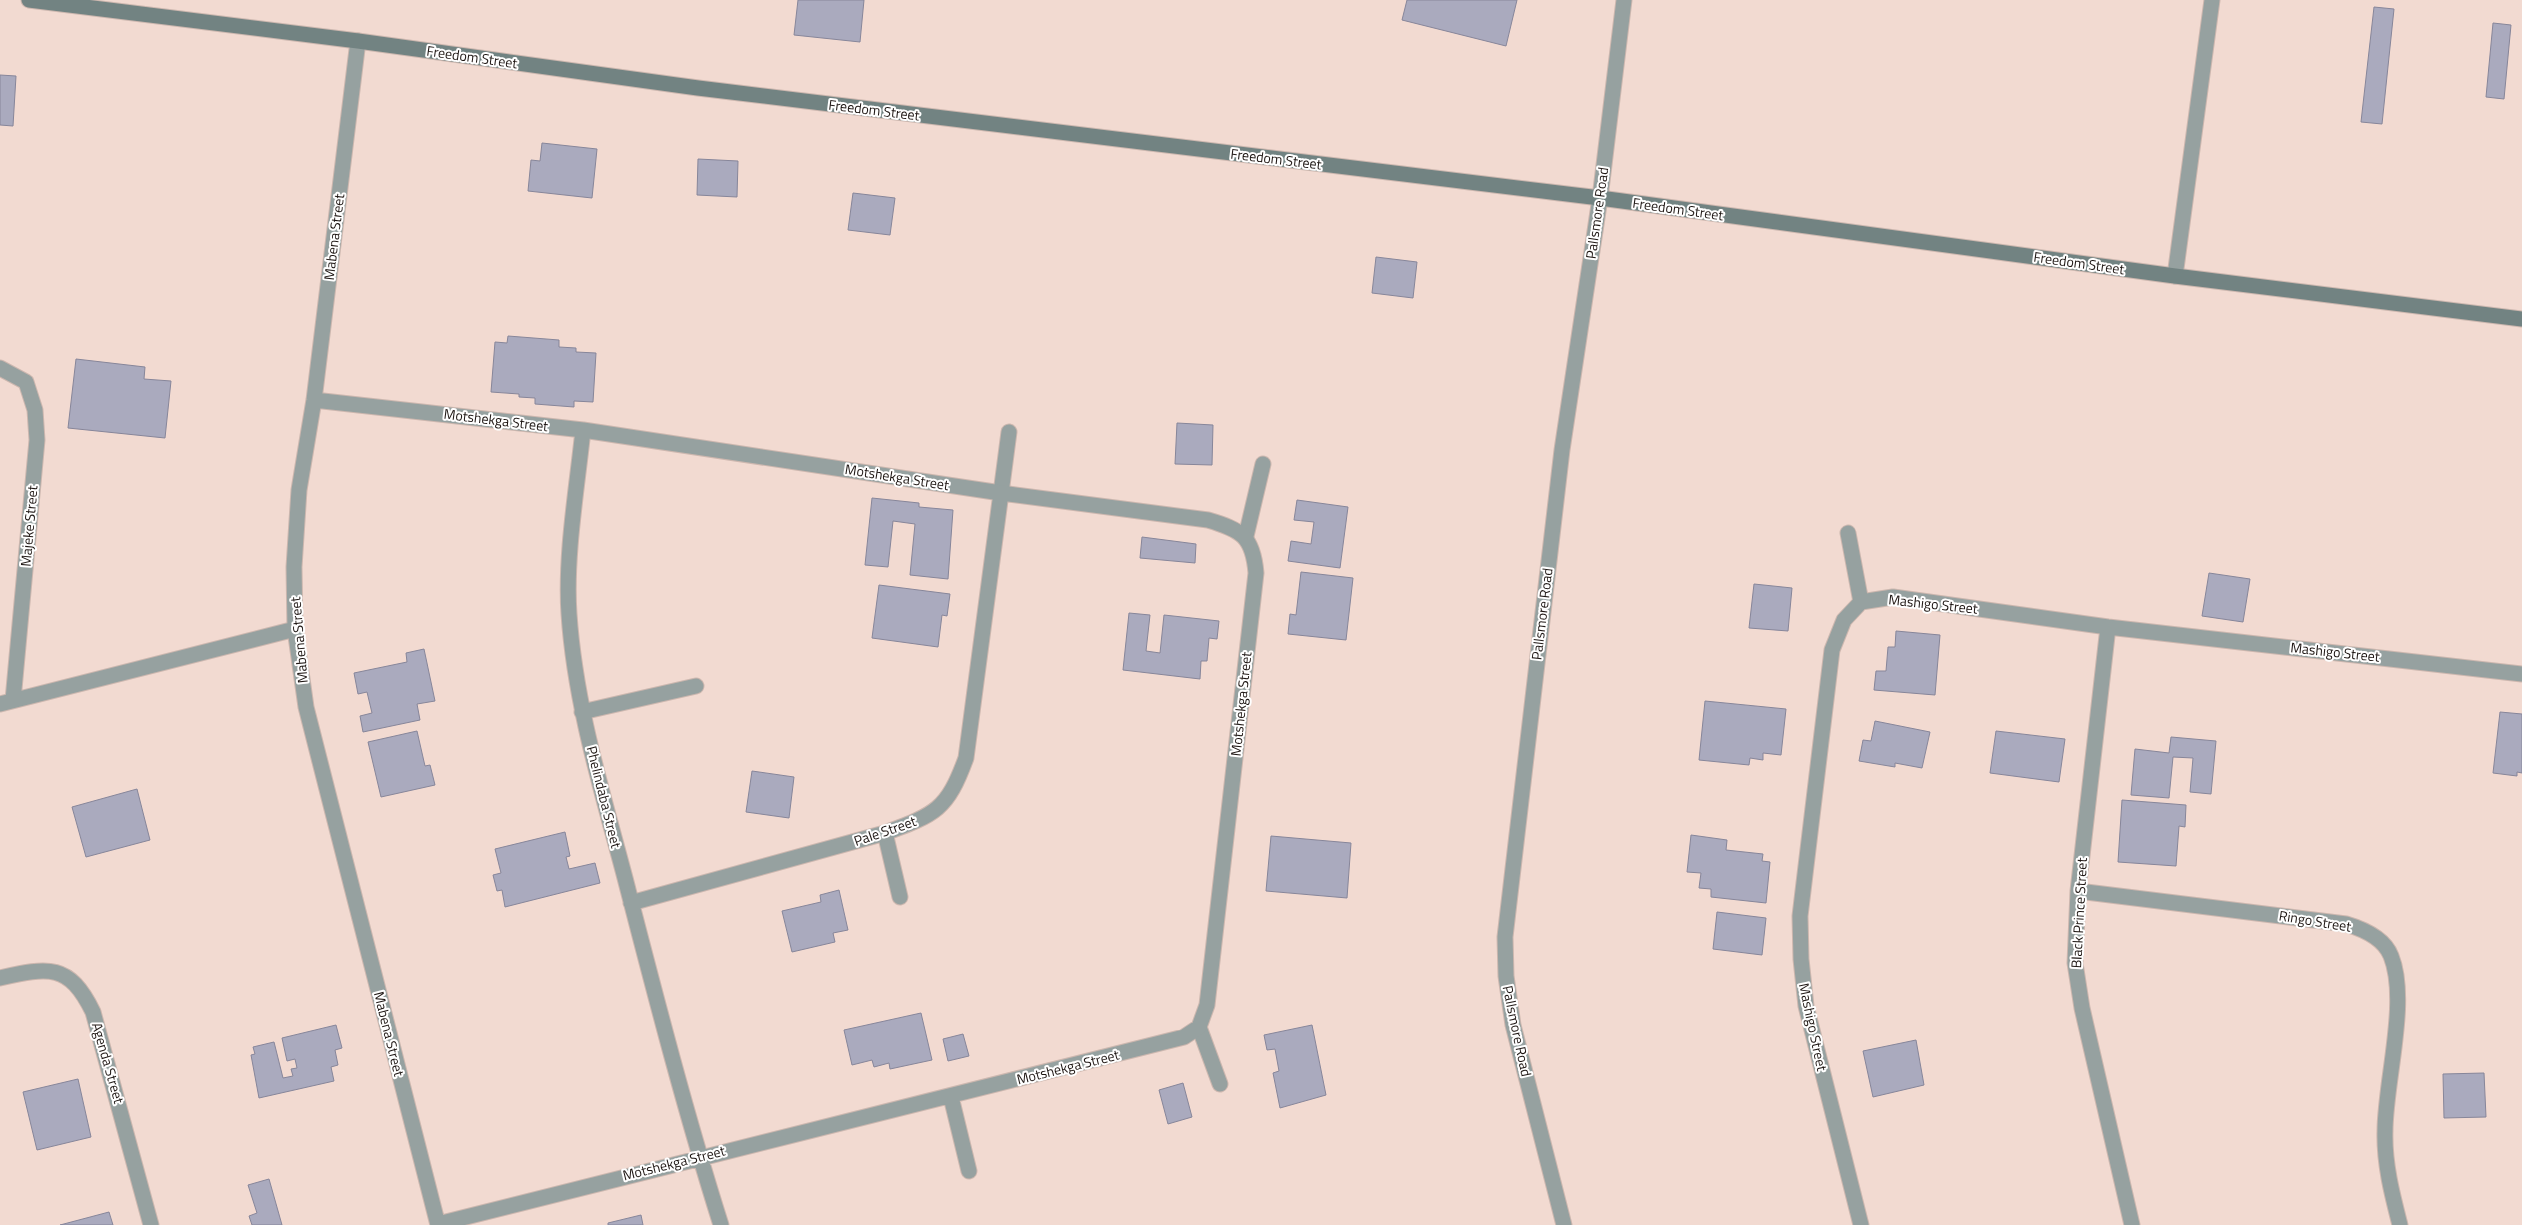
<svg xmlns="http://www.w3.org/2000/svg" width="2522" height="1225" font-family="'Titillium Web',sans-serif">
<rect width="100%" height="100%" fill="#f2dad1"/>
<path fill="#aaaabe" stroke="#87869a" d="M798 0H864L860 42 794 35Z
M1407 0H1517L1506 46 1402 20Z
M2374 7 2394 9 2382 124 2361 122Z
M2493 23 2511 25 2504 99 2486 97Z
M0 75 16 76 13 126 0 125Z
M542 143 597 149 592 198 528 191 531 160 540 161Z
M698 159 738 161 737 197 697 195Z
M853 193 895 198 890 235 848 230Z
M1376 257 1417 262 1413 298 1372 293Z
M508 336 559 340V347L576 348V352L596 353 593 402 574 401V407L535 404V398L519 397V394L491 392 495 342 507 343Z
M76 359 145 367 144 379 171 381 165 438 68 428Z
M1177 423 1213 425 1212 465 1175 464Z
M872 498 919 503V507L953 510 948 579 910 575 915 524 893 521 888 567 865 565Z
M1297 500 1348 507 1340 568 1288 561 1291 541 1311 544 1314 522 1294 520Z
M1142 537 1196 544 1195 563 1140 558Z
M1301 572 1353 578 1346 640 1288 634 1290 614 1296 615Z
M2209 573 2250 579 2243 622 2202 616Z
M1754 584 1792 588 1788 631 1749 628Z
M879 585 950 594 947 616 942 615 938 647 872 638Z
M1129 613 1150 615 1146 651 1160 653 1164 615 1219 621 1217 639 1209 638 1207 661H1201L1200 679 1123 670Z
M1896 631 1940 635 1935 695 1874 690 1876 671H1886L1888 647H1895Z
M424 649 435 701 417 704 420 720 363 732 360 716 372 713 367 692 358 694 354 673 407 662 406 653Z
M1705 701 1786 709 1781 755 1763 753V760L1750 758 1749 765 1699 760Z
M2500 712 2522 714V773L2517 772V776L2493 773Z
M1875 721 1930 732 1922 768 1895 763V767L1859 761 1863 740 1871 741Z
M417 731 425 766 430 765 435 785 381 797 368 742Z
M1996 731 2065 739 2059 782 1990 773Z
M2171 737 2216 741 2211 794 2190 792 2193 758 2173 757 2169 798 2131 795 2135 749 2169 753Z
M752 771 794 777 789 818 746 812Z
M137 789 150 840 86 857 72 807Z
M2122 800 2186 805 2185 827 2179 826 2176 866 2118 862Z
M565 832 570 856 566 857 569 869 595 863 600 883 505 907 502 890 497 891 493 875 501 873 495 849Z
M1691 835 1727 840 1726 850 1763 854 1762 861 1770 862 1766 903 1711 897V889L1699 888 1701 873 1687 872Z
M1271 836 1351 843 1347 898 1266 891Z
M839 890 848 930 833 933 835 942 792 952 782 911 821 902 820 895Z
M1717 912 1766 918 1762 955 1713 949Z
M921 1013 932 1060 890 1069 889 1063 874 1067 872 1060 852 1065 844 1030Z
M336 1025 342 1048 335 1050 338 1065 331 1067 334 1081 259 1098 251 1055 255 1054 253 1047 274 1042 283 1078 293 1076 291 1069 297 1068 295 1059 287 1061 282 1038Z
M1312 1025 1326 1095 1280 1108 1273 1073 1279 1071 1275 1049 1267 1050 1264 1035Z
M963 1034 969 1056 948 1061 943 1039Z
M1916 1040 1924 1085 1873 1097 1863 1051Z
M2484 1073 2486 1117 2444 1118 2443 1074Z
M78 1079 91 1137 37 1150 23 1092Z
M1183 1083 1192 1117 1168 1124 1159 1090Z
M269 1179 282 1225H252L249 1216 257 1213 248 1185Z
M109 1212 113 1225H60Z
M641 1215 643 1225H608V1223Z"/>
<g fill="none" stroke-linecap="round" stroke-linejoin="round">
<defs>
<path id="lane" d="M1001 493 1009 432
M1848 533 1861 602
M1246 536 1263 464
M885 833 900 897
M1199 1027 1220 1084"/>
<path id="street" d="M358 41 314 400 299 490 294 567 295 629 306 707 438 1225
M2175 276 2212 0
M0 368 26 382 35 410 37 440 13 700
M314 400 583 430 1001 493 1208 520C1242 530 1253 537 1256 573L1207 1005 1199 1027 1184 1037C936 1101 686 1160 438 1224
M583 430C577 488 565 556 569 614 575 704 602 791 625 878 655 994 685 1111 721 1225
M2108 627 2078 891 2075 963 2082 1008 2132 1225
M0 704 295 629
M582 712 696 686
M2078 891 2346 924C2363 929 2384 938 2391 956 2409 1001 2385 1082 2385 1131 2384 1163 2392 1194 2400 1225
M631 903 885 833C936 814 947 810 966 758L1001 493
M0 978C49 967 69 963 93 1012L151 1225
M951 1097 969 1171
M1564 1225 1513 1025 1506 976 1505 937 1562 450 1600 198 1624 0
M1861 1225 1806 1006 1801 959 1800 916 1832 650 1844 620 1861 602 1893 597 2108 627 2522 674"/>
<path id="secondary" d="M29 0 358 41 698 88 1600 198 2175 276 2522 319"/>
</defs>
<use href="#lane" stroke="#ccb7af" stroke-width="17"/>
<use href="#street" stroke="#ccb7af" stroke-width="17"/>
<use href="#secondary" stroke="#ccb7af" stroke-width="17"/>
<use href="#lane" stroke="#96a1a0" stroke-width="15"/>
<use href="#street" stroke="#96a1a0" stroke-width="15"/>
<use href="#secondary" stroke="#728382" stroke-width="15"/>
</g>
<g text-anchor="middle" stroke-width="4" stroke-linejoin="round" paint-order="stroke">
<g font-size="14" fill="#1d1512" stroke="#fff">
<text transform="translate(472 57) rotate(8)" y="5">Freedom Street</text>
<text transform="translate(874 110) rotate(7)" y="5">Freedom Street</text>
<text transform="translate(1276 159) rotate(7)" y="5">Freedom Street</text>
<text transform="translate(1678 209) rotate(8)" y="5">Freedom Street</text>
<text transform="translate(1597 213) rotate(-82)" y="5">Pallsmore Road</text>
<text transform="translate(334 237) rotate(-83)" y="5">Mabena Street</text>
<text transform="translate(2079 263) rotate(8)" y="5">Freedom Street</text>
<text transform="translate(496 420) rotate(7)" y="5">Motshekga Street</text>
<text transform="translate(897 477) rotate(9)" y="5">Motshekga Street</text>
<text transform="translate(29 526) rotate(-85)" y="5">Majeke Street</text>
<text transform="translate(1933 604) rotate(6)" y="5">Mashigo Street</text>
<text transform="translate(1542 614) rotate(-83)" y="5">Pallsmore Road</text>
<text transform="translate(299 640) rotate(-95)" y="5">Mabena Street</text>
<text transform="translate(2335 652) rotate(6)" y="5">Mashigo Street</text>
<text transform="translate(1241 704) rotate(-84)" y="5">Motshekga Street</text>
<text transform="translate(604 797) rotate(76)" y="5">Phelindaba Street</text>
<text transform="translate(885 831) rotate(-19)" y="5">Pale Street</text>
<text transform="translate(2079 913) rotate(-87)" y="5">Black Prince Street</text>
<text transform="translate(2315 921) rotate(9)" y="5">Ringo Street</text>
<text transform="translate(1813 1027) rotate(78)" y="5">Mashigo Street</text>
<text transform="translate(1517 1031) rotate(78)" y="5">Pallsmore Road</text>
<text transform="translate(389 1034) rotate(76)" y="5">Mabena Street</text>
<text transform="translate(108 1063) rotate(74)" y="5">Agenda Street</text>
<text transform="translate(1068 1067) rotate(-14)" y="5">Motshekga Street</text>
<text transform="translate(674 1163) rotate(-14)" y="5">Motshekga Street</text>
</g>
</g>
</svg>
